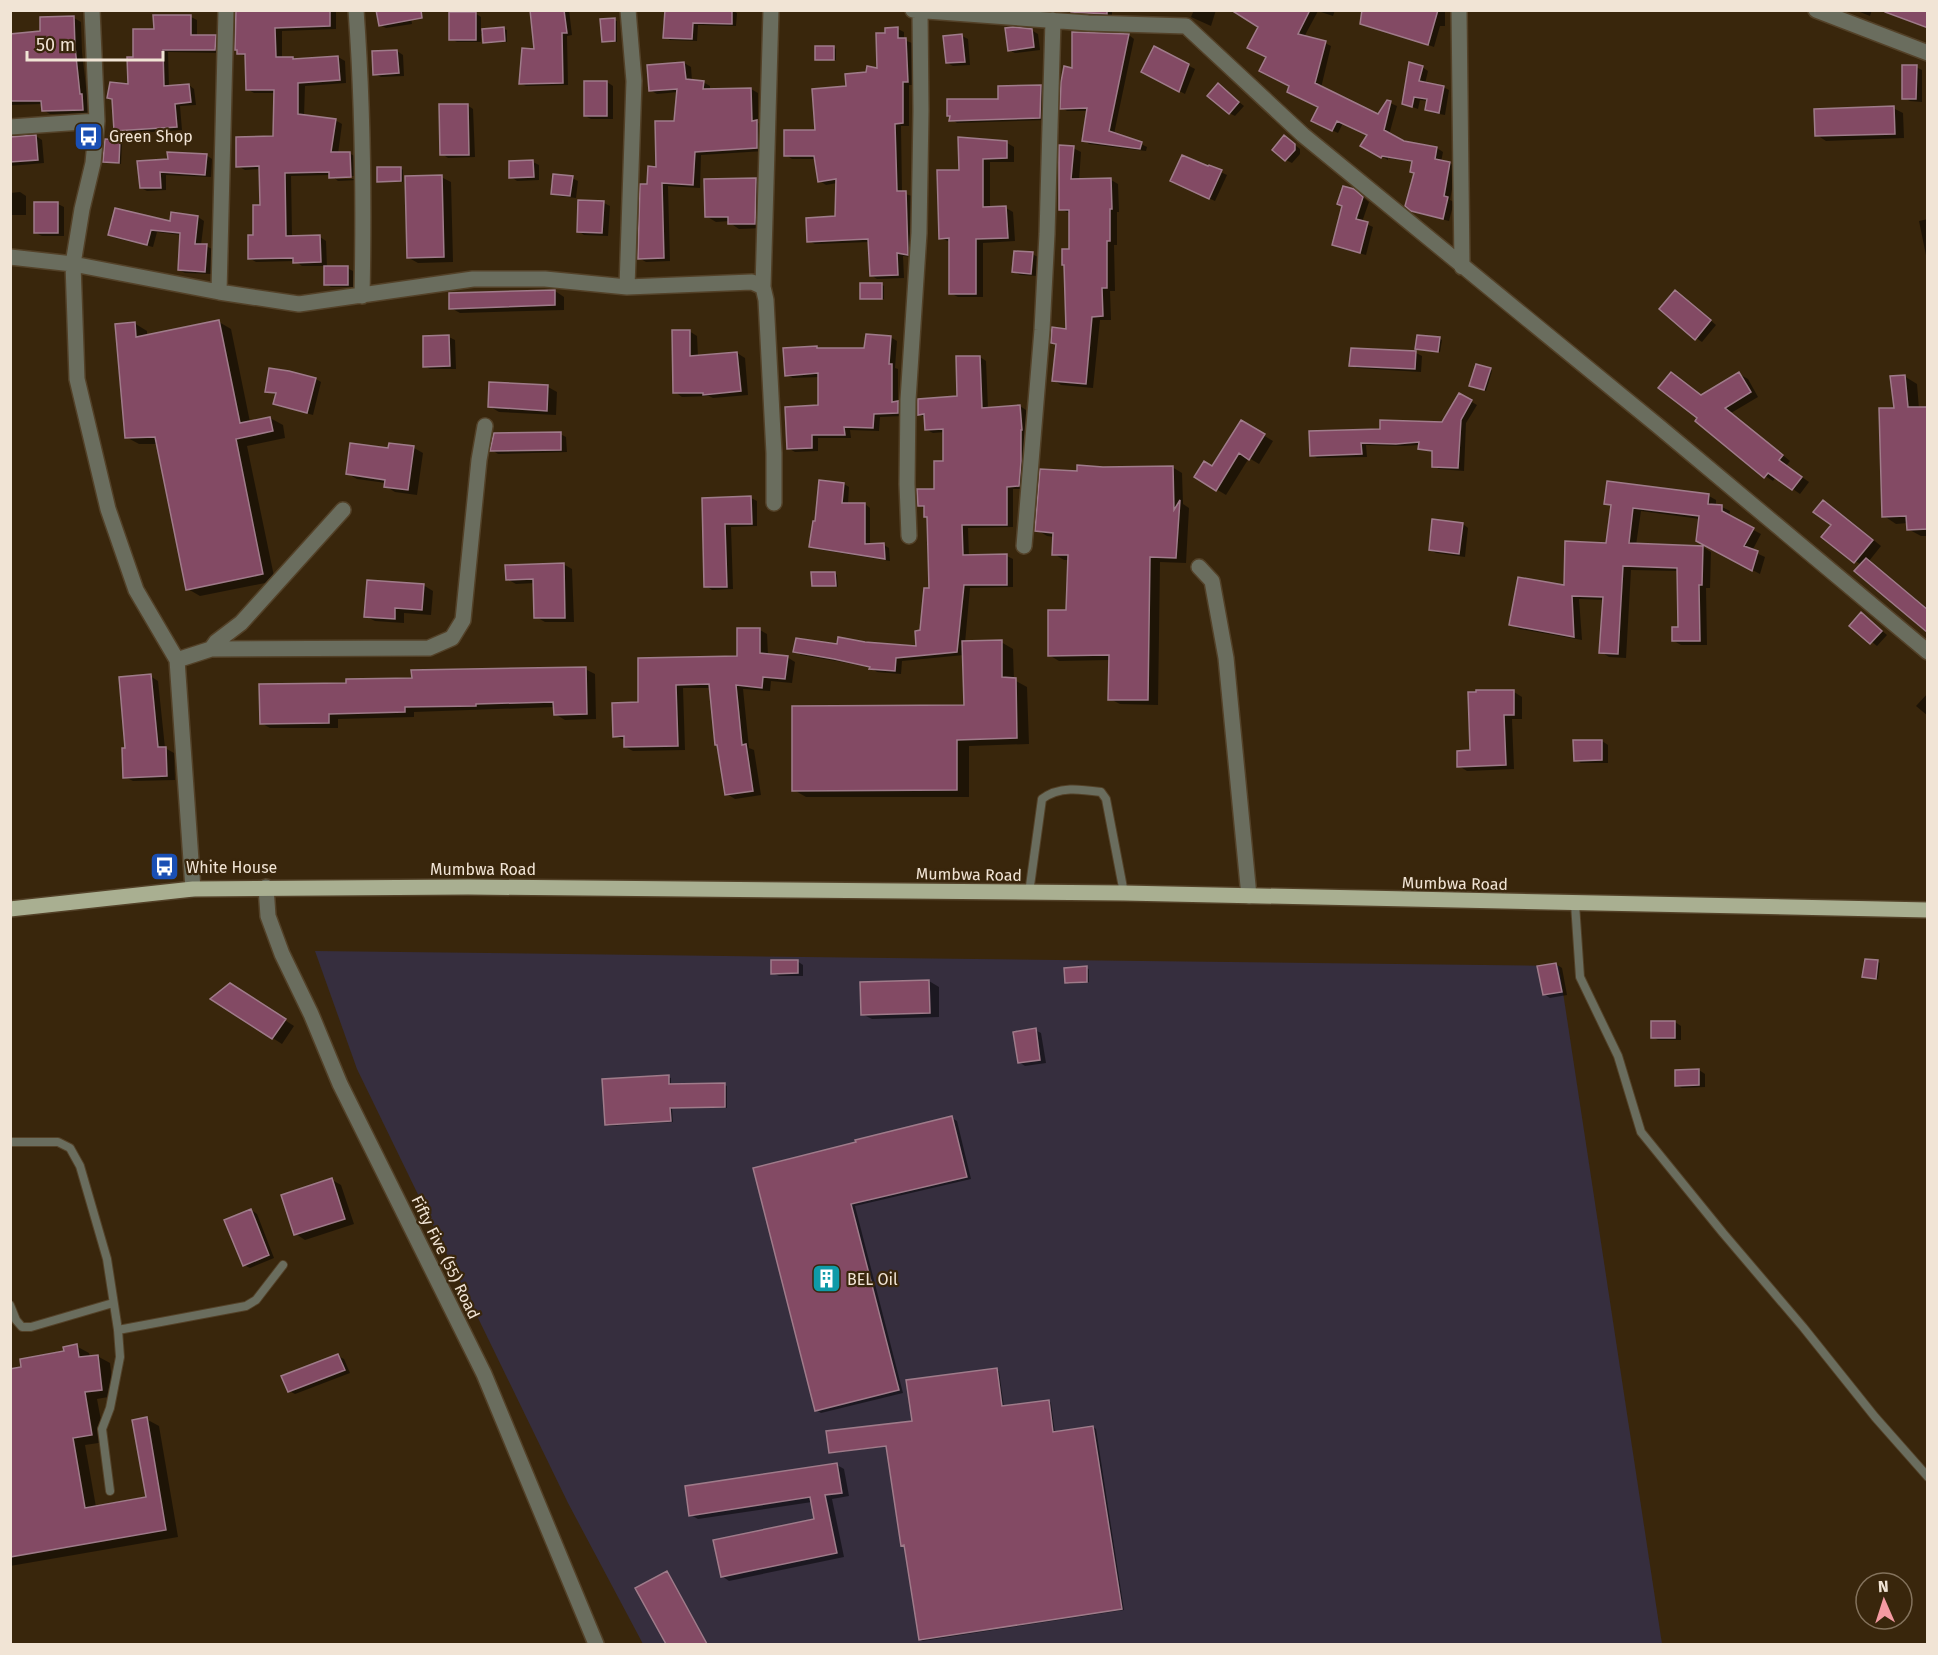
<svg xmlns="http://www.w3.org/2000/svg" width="1938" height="1655" font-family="'Fira Sans',sans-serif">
<rect width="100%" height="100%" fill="#39260c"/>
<path fill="#362e3e" d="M315 951 1559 966 1662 1644H643L568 1503 357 1069Z"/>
<path fill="#0007" d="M237 10H336V29L282 31V58H293L297 61 338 57 345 61 346 83 305 86 304 116 335 120 342 124 338 154 349 153 356 157 357 176H336V179H357V180L338 181 331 175 291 176 292 237H320L326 241 327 268H347L353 271V287H331L325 284V266H302L295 261 256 262 249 258 261 206V169L245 170 238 166 275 138V93H254L247 89V57L242 55H253L241 52V55L238 53Z
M410 10 412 24 386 28 380 25Z
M532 10H569L572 35 567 36 568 85 526 86 520 83 535 51Z
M667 10H732L737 13 736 26 698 25 697 41 670 40 665 37Z
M1089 10H1112V16H1095L1089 12Z
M1194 10H1216L1211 26 1191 17Z
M1240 10H1335L1333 16 1318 11 1304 37 1325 43 1331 46 1321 88 1379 116 1390 103 1397 106 1389 135 1404 143 1437 148 1443 152 1441 162 1450 163 1456 167 1450 200 1454 202 1449 221 1420 214 1412 210 1415 173 1413 162 1388 158V160L1368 149V135L1343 123 1338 133 1319 124 1320 107 1291 86 1268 57 1260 26Z
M1388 10H1445V26H1440L1434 47 1385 30Z
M1855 10H1872L1870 16Z
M475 13 481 17V31L504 29 507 30V42L487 43 484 42V34H481V42H457L451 39Z
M155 16 191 17 197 20V37H215L221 40 220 53 168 52 169 87 189 85 194 89 196 105 180 106 182 130 121 134 116 131 114 100 109 98 129 86 135 58 155 30Z
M74 18 81 22 82 52 89 113 50 114 43 110V104L10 105V35L42 33Z
M614 20 617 21V42H605L603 41Z
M898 29 904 32V40L912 43 913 85H909V126H901L902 193 912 196 914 257 903 256 904 278 877 279 871 275 870 242 815 244 809 241 837 218V183L826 185 820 181 816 159H792L786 155 817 132 848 88 878 70 886 35Z
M1031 30 1038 34 1040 50 1015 53 1009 50Z
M1129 35 1134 39 1114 134 1141 144 1147 147 1146 151 1089 144 1084 140 1088 111H1067L1062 108 1073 70Z
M962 36 968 39 970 65 953 66 947 63Z
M834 47 836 49V60L816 59Z
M1155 48 1195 69 1185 94 1143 72Z
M397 51 403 55 404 76 381 77 375 74Z
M684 63 691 67 692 81 703 82 710 86V90L751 89 758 93V123L764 126V151L701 155 700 188 668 186 670 261 646 262 639 258 649 185 658 168 675 122 678 92 657 94 650 90Z
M1422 67 1428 71 1425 84 1443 87 1449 90 1445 115 1433 113 1427 109 1428 101 1420 100 1418 109 1404 104Z
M1916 67 1922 70V102L1910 101 1904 98Z
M607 82 613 86V119H591L585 116Z
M1218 85 1244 106 1235 116 1229 113Z
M1041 86 1047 90 1046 120 957 123 948 116 1000 101 999 87Z
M467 105 473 109 475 157 448 158 442 154Z
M1893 108 1903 113 1904 138 1826 141 1817 135Z
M36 136 42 140 44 163 10 166V137Z
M120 141 122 142 121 164 105 161Z
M1290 141 1300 149V154L1292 163 1286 160Z
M1007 143 1014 147V162H990V209L1006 208 1013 212 1015 241 983 243V297H958L950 293V242L941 238 961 171Z
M1073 148 1081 152 1079 181 1111 180 1118 184 1119 212H1117V245H1114L1115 291H1110L1111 320H1100L1093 388 1061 385 1053 380 1057 345 1052 342 1068 330 1071 214 1061 209Z
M206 155 212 159 211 177 166 175V190L147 191 141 188 139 162Z
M533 162 539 165V180L517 181 511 177Z
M1210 167 1227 175 1215 201 1178 184Z
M401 168 403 170V182L379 181Z
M441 177 451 182 453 262 418 263 409 258Z
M572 178 578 181 576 198 558 196 552 193Z
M756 180 765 185 764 228 739 229 730 223V221L716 222 706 216V181Z
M20 192 26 196V215H10V193Z
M1360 195 1369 202 1362 222 1373 227 1366 255 1339 248 1333 245Z
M604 203 610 206 608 236 584 235 578 231Z
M58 204 64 207V236H42L36 233Z
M172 214 198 217 204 221 201 245 206 246 212 249 211 274 185 273 179 270 181 235 157 232 153 247 115 238 110 235 171 223Z
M1928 219V265L1919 221Z
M1032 254 1038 257 1037 276 1020 275 1014 272Z
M881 284 884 286V299L861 298Z
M555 291 564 297V310L460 313 451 308Z
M1681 295 1716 325 1702 342 1696 338Z
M219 322 231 329 250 422 270 418 283 425 285 438 247 446 275 581 200 596 188 589 158 444H139L126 437 134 323 147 331V336Z
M689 331 697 336 698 357 737 353 745 358 748 395 713 398 709 396 682 397 675 392Z
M449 337 455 340 456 369H430L424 366Z
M890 337 897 341 895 368 898 369V403L904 406V416L880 417 879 431 850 430 851 438H818V451L795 452 788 448 820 407V377L793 378 786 375 816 347 820 350 865 349Z
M1439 338 1442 340 1440 352 1417 348Z
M1352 349 1416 353 1422 356 1421 372 1357 368 1351 365Z
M980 357 986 361 988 409 1020 406 1026 410 1028 433 1025 489H1013V527L968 528 969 557 1007 556 1013 559V587L970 588 965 643 1001 642 1013 649 1014 680 1027 687 1029 744 969 746V797H806L794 790 965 706 964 655 902 661 901 674 877 672 871 668 842 662 801 655 795 651 865 644 918 648 930 590 928 518 925 516V509L919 505 936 490 945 462V432L933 433 927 430 926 418 919 414 959 397Z
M1490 369 1492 371 1486 391 1473 387Z
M289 372 316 379 321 382 313 415 280 406 275 403 277 395 267 391Z
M1671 373 1702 396 1739 374 1748 379 1758 397 1731 413 1790 461 1786 466 1809 482 1800 494 1776 477 1773 481 1765 476 1699 418Z
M1904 376 1917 384 1919 409 1928 408V536H1921L1908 529V523L1896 524 1884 516 1896 409Z
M548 387 557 392 556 415 499 412 489 406Z
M1460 395 1477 405 1466 423 1464 471 1439 469 1433 466 1434 453 1420 448V445L1402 446 1366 445 1367 457 1317 458 1312 455 1382 430 1443 424Z
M1242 422 1273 441 1259 464 1249 458 1226 495 1196 477 1213 468Z
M560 434 566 437 567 452 498 454 492 450Z
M414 448 423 453 417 495 395 492 385 486 386 483 357 479 348 474 389 449Z
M1172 467 1182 473 1183 504 1189 508 1186 563 1160 562 1158 705 1120 704 1110 699V660L1059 661 1049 655 1068 611 1069 560H1064L1054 554V537L1047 536 1037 530 1078 473 1103 468Z
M820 482 844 484 849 487 848 504H865L870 508V545H884L889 548 890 561 816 549 811 546 817 523Z
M1709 496 1716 500V506L1722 507 1730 511 1729 517 1761 534 1752 551 1765 557 1760 574 1705 545 1700 519 1641 511 1636 545 1703 547 1711 552 1710 588H1706L1707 645H1681L1674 641 1679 629 1678 571 1631 570 1626 658 1609 657 1601 652 1604 600 1579 599 1582 640 1519 629 1511 624 1565 587 1607 544 1612 507 1606 503Z
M751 498 757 501V526L731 527 733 589 712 590 706 586 704 499Z
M1823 502 1833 507 1881 546 1869 561 1928 609V630L1862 565 1855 561 1833 525Z
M1463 524 1468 528 1465 557 1436 553 1430 550Z
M563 564 572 569 574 622H545L536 617 535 583 516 584 507 579Z
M835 573 837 575 838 587 813 585Z
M423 585 433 591 431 615 404 613V623L375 621 365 616Z
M1867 618 1887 635 1877 646 1851 625Z
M760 630 767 634 768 655 787 657 795 662 792 683 771 681 770 691 743 689 749 748 754 750 761 795 735 799 727 794 719 746 716 745 711 688H683L685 750 633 751 625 747V740L615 736 640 703 639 659 739 658Z
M585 669 595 674 596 719 565 720 555 714V707L414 712V717L338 719V728H270L261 723 348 685Z
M150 676 158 681 165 748 174 753 175 780 133 781 125 777 127 750Z
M1514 692 1522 697V719H1512L1514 769 1467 771 1459 766 1472 752Z
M1928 693V716L1916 706Z
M1602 741 1608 745V763H1581L1575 760Z
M797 961 803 965V976H779L773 973Z
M1878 962 1880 963 1878 979 1867 977Z
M1556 964 1562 968 1567 995 1550 998 1544 994Z
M1086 968 1089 969V982L1069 984 1067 982Z
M929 981 939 987V1017L872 1019 862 1014V983Z
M240 991 294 1026 282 1044 212 999Z
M1675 1022 1681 1026V1040H1658L1652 1037Z
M1035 1030 1041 1033 1046 1063 1025 1066 1019 1062Z
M1699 1070 1705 1074V1087L1682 1088 1676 1085Z
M668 1077 671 1078V1085H725L727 1086V1108H672L673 1122 609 1126 606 1124Z
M952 1118 957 1121 971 1179 855 1206 903 1393 821 1413 816 1410 755 1169Z
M332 1180 341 1185 354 1224 305 1240 296 1234Z
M251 1210 257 1214 274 1258 250 1268 244 1265Z
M76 1346 89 1353 90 1357 97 1356 110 1363 114 1396 97 1399 105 1442 85 1445 96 1507 147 1498 146 1419 159 1426 178 1537 10 1566V1396L23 1368 65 1352Z
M338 1356 344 1359 350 1373 295 1394 289 1391Z
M996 1370 999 1371 1004 1407 1049 1401 1051 1403 1055 1433 1093 1427 1096 1429 1124 1610 922 1641 920 1639 906 1547 902 1545 887 1446 833 1453 830 1452 913 1422Z
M837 1465 844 1469 849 1496 832 1499 844 1557 729 1581 722 1576 816 1520 812 1502 698 1519 691 1515Z
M667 1572 669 1574 707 1644H667L637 1588Z"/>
<path fill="#834a64" stroke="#9f7b8a" stroke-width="1.5" d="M236 10H330V26L275 28 276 57H293V59L338 56 340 80 298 83V114L336 119 331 152H350L351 177 329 178V172L285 173 286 236 320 235 321 262 293 263V258L248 259V235H253V205H260L259 166 236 167V137L273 136 274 90H246L245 54H237V50H235Z
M376 10H421L422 18 379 26Z
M530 10H564L567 33H562L563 83 519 84 522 48 534 49Z
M665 10H732V24L693 23 692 39 663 38Z
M1071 10H1107V14L1071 12Z
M1231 10H1310L1298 34 1326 41 1315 83 1378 114 1387 100 1391 101 1384 130 1404 141 1437 147 1435 159 1450 162 1444 196 1448 197 1443 219 1411 211 1405 206 1414 173 1410 172 1412 161 1382 156 1381 158 1360 146 1367 135 1337 121 1332 131 1311 121 1318 107 1287 92 1289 86 1259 71 1266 57 1247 48 1258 27Z
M1362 10H1438L1428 45 1360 24Z
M1885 10H1928V28L1885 12Z
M449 12H476V40H449Z
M153 15H191V35H216L215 50H163L164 86 189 84 191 102 175 104 177 127 114 131 112 99 107 98 110 82 128 84 127 57H133V29H154Z
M74 16 75 47 80 94H82L83 110 42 111 41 101H10V34L40 31V17Z
M615 18V41L602 42 600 19Z
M504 27 505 41 483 43 482 29Z
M898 27V38H906L908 82H903V123L895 124 897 191H906L908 255 897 253 898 275 870 276 868 239 807 242 806 218 835 216 836 179 818 182 814 156H784V130H815L812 89 846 86 845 74 866 72 867 66 877 68 876 33H885V28Z
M1013 27 1032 29 1034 47 1008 51 1005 28Z
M1072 32 1129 34 1109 131 1142 142 1140 149 1082 141 1087 108 1060 109 1061 82 1064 66 1072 68Z
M962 34 965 62 946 63 943 36Z
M815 46H834V60H815Z
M1154 46 1189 64 1179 92 1141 72Z
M397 50 399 73 373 75 372 51Z
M684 62 686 79 704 81 703 89 751 88 752 121 757 120V148L695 152 693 185 662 183 664 258 638 259 640 184H647L648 166 656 167 655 121H674L677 89 649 91 647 65Z
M1409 62 1423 66 1419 81 1444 86 1439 113 1425 110 1427 99 1414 97 1412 107 1402 104Z
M1902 65H1917L1916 99H1902Z
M584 81H607V116H584Z
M1218 83 1239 102 1229 114 1207 96Z
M1041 85 1040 118 949 121 950 116H947V99H998V86Z
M439 104H468L469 155H440Z
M1894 106 1895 134 1815 136 1814 109Z
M36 135 38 160 10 162V137Z
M1284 135 1295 144V150L1285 161 1272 150Z
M958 137 1007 141V158L983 159V207L1006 206 1008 238 976 239V294H949V238L939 239 937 170H959Z
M105 139 120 140 119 163 103 162Z
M1059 145 1074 146 1071 179 1111 178 1112 209H1110V241H1107V288H1102L1103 316 1092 317 1086 384 1052 381 1056 344 1051 343 1052 327 1066 329 1064 265H1062V249H1069V210H1059Z
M167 152 207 154 205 175 160 172 161 188H140L137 161 168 159Z
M1182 155 1208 166 1209 165 1222 170 1209 199 1170 181Z
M533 160 534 177 509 178V161Z
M377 167H401V181L377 182Z
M553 174 573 176 570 196 551 194Z
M442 175 444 257 407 258 405 176Z
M756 178 755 224H728V217H705L704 179Z
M1343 186 1354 189 1363 197 1356 219 1368 222 1360 253 1332 245 1342 206 1337 204Z
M578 200 604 201 602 233 577 232Z
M34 202H58V233H34Z
M115 208 170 221 171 212 198 216 195 244H207L205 272 178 270 180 233 151 230 147 245 108 235Z
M1014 251 1033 252 1031 274 1012 272Z
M324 266H348V285H324Z
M860 283H882V299H860Z
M555 290V305L449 309V293Z
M1675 290 1711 320 1695 340 1659 309Z
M219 320 240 423 270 417 273 431 236 439 263 574 186 590 155 437 125 438 115 324 135 322 136 337Z
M672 330H690V356L737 352 741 391 703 395V393H673Z
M866 334 891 336 889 364H892V402L898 401V413L874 414 873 428 844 427 845 435H812V448L787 449 785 407 818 405V373L785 376 783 348 817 346V348H864Z
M449 335 450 366 423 367V336Z
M1417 335 1440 337 1438 352 1415 349Z
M1351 348 1416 351 1415 369 1349 366Z
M956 356H980L982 408 1020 405 1022 430H1021V461L1019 486 1007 487V525H962L963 555 1007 554V585H964L957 652 896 658 895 671 869 669 870 667 834 659 793 652 796 638 837 644 838 637 865 642 916 646 915 631 920 630 924 588H929L927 517H924V506H918L917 489H934V461H943V429L925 430 924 414 918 415V399L957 396Z
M1476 364 1491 368 1484 390 1469 386Z
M269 368 289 371 316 378 307 413 273 404 276 393 265 392Z
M1671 372 1701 395 1739 372 1751 392 1725 408 1783 455 1779 460 1802 477 1792 490 1768 473 1764 478 1695 421 1697 418 1658 388Z
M1905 375 1908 407H1928V529L1907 530 1906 516 1882 517 1879 408H1894L1890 376Z
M489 382 548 385 547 411 488 407Z
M1459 393 1472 400 1461 420 1458 468 1432 467V451L1418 449 1419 442 1396 444 1361 443 1362 454 1310 456 1309 431 1380 429V420L1442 422Z
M1241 420 1265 434 1249 460 1239 453 1216 491 1194 477 1204 461 1212 466Z
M561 432V450L490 451 494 433Z
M350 443 388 448 389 443 414 446 408 490 384 487 385 480 346 474Z
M1077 465 1103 467 1173 466 1174 510 1180 500 1176 558 1150 557 1148 700H1108L1109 655 1048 656V610H1066L1068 555H1052L1053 533 1035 531 1040 469 1077 471Z
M819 480 844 483 842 503H865V544L884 543 885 559 809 547 813 521H815Z
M1607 481 1709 494 1708 504 1722 505V511L1754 528 1744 546 1758 551 1752 571 1696 541 1699 516 1633 508 1629 543 1703 546 1702 585H1699L1700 641H1672V627H1678L1677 568 1623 566 1618 654 1599 653 1603 597 1572 596 1574 637 1509 625 1518 577 1564 585 1565 541 1606 543 1611 505 1604 504Z
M751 496 752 524H725L727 587H704L702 498Z
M1823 500 1873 540 1854 563 1821 537 1831 525 1813 512Z
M1432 519 1463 523 1459 554 1429 550Z
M1866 558 1928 610V633L1854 571Z
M564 563 565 618H534L533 579 506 580 505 565Z
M811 572H835L836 586H812Z
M367 580 424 584 422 610 395 608V619L364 617Z
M1861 612 1882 631 1870 644 1849 626Z
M737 628H760V653L788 656 785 679 763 677 762 688 736 685 742 745 746 744 753 791 725 795 717 745H715L709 684 676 685 678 746 624 747V736L613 737 612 703 638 702V658L737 656Z
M1002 640V677L1016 678 1017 738 957 740V790L792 791V706L964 705 962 641Z
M586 667 587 714 554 715 553 702 476 704V706L405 707V712L329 714V723L260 724 259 684 346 683V679L412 678 411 670Z
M151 674 158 747H166L167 776 123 778 122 748H125L119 677Z
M1476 690H1514V715H1504L1506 765 1457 767V751L1470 750 1468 692H1476Z
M1573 740H1602V760L1574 761Z
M1865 959 1878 960 1876 979 1862 977Z
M771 960H798V973L771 974Z
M1556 963 1562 992 1543 995 1537 966Z
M1087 966V982L1065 983 1064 968Z
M929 980 930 1013 861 1015 860 982Z
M230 983 286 1019 272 1039 210 999Z
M1651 1021H1675V1038H1651Z
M1036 1028 1040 1060 1018 1063 1013 1032Z
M1699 1069V1085L1675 1086V1070Z
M669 1075V1084L725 1083V1107L670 1108 671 1121 605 1125 602 1079Z
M952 1116 967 1177 851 1204 899 1390 815 1411 753 1168 856 1142 855 1140Z
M332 1178 345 1219 294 1235 281 1195Z
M251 1209 269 1255 243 1266 224 1220Z
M77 1344 79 1357 98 1355 102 1390 85 1392 92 1435 73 1438 85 1508 146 1497 132 1420 147 1417 166 1530 10 1557V1369L21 1367 20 1359 64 1351 63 1347Z
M338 1354 345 1370 288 1392 281 1376Z
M997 1368 1002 1406 1049 1400 1053 1432 1093 1426 1122 1609 919 1640 904 1545 901 1546 886 1446 829 1453 826 1431 912 1421 906 1380Z
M837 1463 842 1493 825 1495 837 1553 721 1577 713 1540 814 1519 810 1497 689 1516 685 1486Z
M667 1571 707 1644H666L635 1588Z"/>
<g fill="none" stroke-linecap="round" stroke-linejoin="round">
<defs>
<path id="lane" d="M1029 893 1042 799C1059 786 1080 789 1101 792L1106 799 1124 893
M1575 904 1580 977 1618 1056 1641 1132 1723 1233 1803 1327 1875 1417 1928 1477
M10 1142H58L70 1148 80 1166 107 1259 118 1330 120 1357 110 1408 102 1429 110 1491
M10 1305 16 1320 22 1327H31L113 1303
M118 1330 246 1306 256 1300 283 1265"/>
<path id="street" d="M92 10 97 121 93 163 82 209 73 264 77 379 108 509 136 590 177 660 193 889
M356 10C363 106 364 201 362 296
M913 10 1088 23 1186 26 1303 135 1657 425 1928 652
M1459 10 1462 267
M1816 10 1928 53
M10 127 97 121
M10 257 73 264 219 292 299 304 473 279H545L627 287 752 282 763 287 766 300 774 453V503
M627 287 634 81 628 10
M763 287 771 10
M219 292 226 10
M909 536 907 484 908 400 919 233 921 111 920 11
M1024 546 1042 330 1047 234 1053 20
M1199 567 1212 581 1226 658 1249 896
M211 649 429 648 452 638 463 620 479 460 485 426
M177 660 211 649 216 642 241 623 343 510
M266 887 268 916 282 954 311 1014 340 1084 484 1374 596 1644"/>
<path id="primary" d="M10 909 193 889 468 887 1124 893 1928 910"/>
</defs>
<use href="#lane" stroke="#534128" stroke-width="10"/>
<use href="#street" stroke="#534128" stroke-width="18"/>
<use href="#primary" stroke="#534128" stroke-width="18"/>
<use href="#lane" stroke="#6a6d5e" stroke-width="8"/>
<use href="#street" stroke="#6a6d5e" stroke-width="15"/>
<use href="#primary" stroke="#a9af91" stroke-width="15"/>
</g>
<defs>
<symbol id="bus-square" viewBox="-11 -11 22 22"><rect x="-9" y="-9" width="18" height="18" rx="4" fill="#1a4fb4" stroke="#39260c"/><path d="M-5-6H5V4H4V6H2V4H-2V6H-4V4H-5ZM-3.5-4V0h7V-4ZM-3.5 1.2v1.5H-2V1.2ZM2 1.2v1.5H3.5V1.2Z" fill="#fff"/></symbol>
<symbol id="building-square" viewBox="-11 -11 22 22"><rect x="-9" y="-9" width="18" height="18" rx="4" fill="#0f9aa8" stroke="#39260c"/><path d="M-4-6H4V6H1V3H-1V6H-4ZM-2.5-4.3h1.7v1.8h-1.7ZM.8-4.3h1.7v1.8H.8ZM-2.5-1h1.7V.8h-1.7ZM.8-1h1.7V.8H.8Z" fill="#fff"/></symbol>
</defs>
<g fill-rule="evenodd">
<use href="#bus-square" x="72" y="120" width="33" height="33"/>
<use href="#bus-square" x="148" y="850" width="33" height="33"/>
<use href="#building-square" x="810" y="1262" width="33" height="33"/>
</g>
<g text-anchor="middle" stroke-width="4.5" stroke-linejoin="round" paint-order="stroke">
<g font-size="16" fill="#f1e4d5" stroke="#39260c" text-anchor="start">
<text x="109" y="142">Green Shop</text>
<text x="186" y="873">White House</text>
<text x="847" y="1285">BEL Oil</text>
</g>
<g font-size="16" fill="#f1e4d5" stroke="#39260c">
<text x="483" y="875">Mumbwa Road</text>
<text transform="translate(969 874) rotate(1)" y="6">Mumbwa Road</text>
<text transform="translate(1455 883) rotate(1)" y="6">Mumbwa Road</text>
<text transform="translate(446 1257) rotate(64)" y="6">Fifty Five (55) Road</text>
</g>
</g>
<rect width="1938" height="1655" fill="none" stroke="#f1e4d5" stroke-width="24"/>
<g transform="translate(1884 1601) rotate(357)"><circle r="28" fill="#39260c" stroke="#83725c" stroke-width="1.5"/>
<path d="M0-4.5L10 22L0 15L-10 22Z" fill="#f49aa2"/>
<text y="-9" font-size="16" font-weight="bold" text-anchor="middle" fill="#f1e4d5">N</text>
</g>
<path d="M27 51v9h136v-9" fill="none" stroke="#f1e4d5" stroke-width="3"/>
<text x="36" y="51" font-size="18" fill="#f1e4d5" stroke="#39260c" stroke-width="4.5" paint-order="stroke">50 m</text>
</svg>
